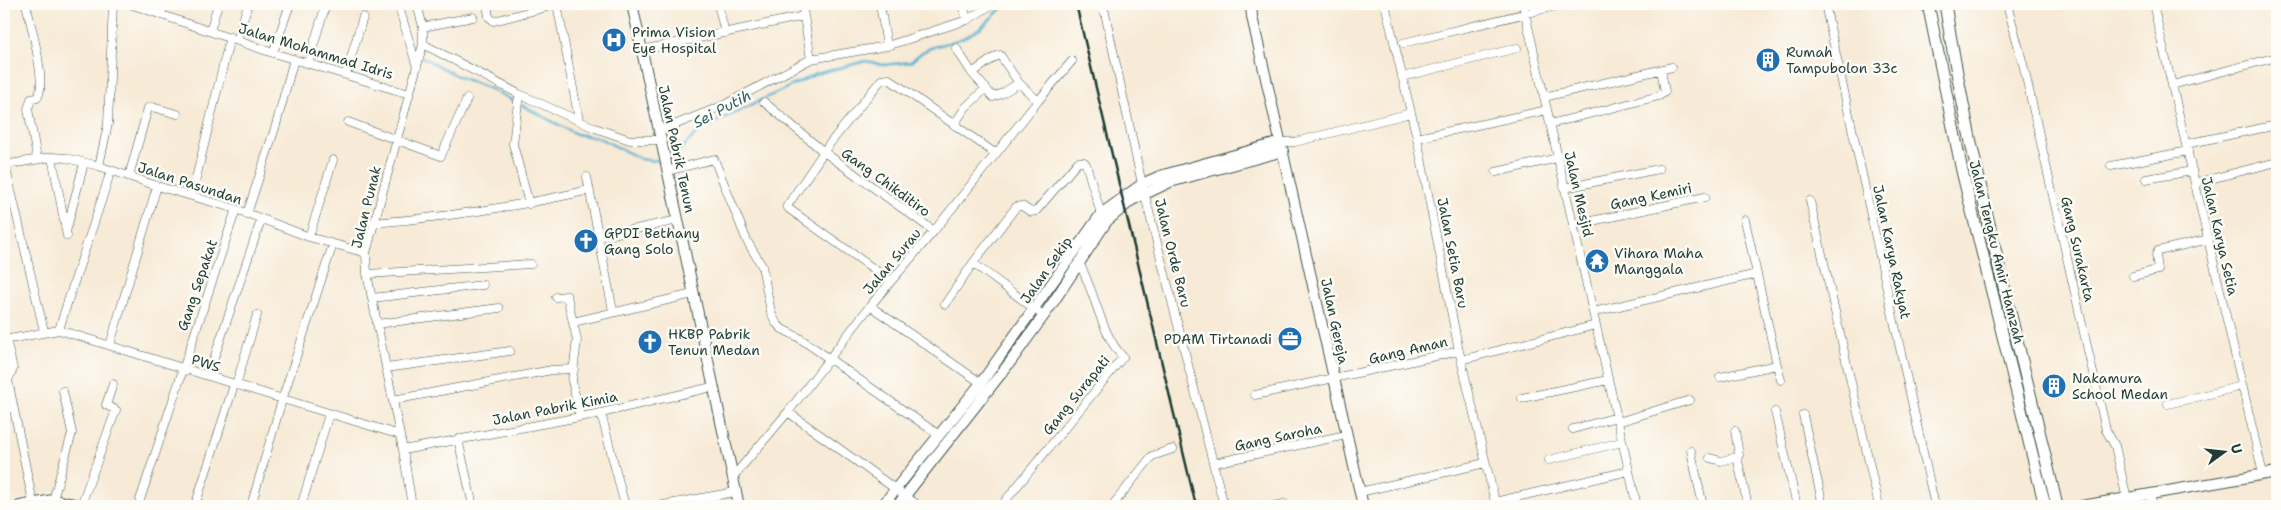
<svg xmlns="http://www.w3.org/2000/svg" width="2281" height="510" font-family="'Shantell Sans',sans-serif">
<rect width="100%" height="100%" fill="#fdfcf7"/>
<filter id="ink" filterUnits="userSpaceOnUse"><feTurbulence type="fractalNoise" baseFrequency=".02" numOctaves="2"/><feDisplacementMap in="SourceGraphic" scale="10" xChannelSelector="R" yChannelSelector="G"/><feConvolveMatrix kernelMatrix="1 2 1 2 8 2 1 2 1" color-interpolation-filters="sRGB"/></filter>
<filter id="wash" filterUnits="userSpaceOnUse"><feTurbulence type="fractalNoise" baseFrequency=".0096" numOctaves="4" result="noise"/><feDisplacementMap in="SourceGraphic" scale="20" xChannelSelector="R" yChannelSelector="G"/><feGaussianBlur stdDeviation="1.12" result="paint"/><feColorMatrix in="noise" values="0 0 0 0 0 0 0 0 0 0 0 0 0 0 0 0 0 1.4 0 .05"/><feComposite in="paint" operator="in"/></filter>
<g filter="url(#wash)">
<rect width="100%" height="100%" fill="#f7ead6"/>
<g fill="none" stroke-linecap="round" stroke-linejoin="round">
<path stroke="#53b1d2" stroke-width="2.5" d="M422 57 457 76 493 90 576 134 599 138 641 159 652 161 662 159
M667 157 679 151 701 129 816 74 866 61 883 65 911 62C929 42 945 47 967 36 982 29 994 15 1006 4"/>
</g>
</g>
<g filter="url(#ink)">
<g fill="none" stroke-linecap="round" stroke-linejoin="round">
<defs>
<path id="street" d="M26 4C30 21 48 86 37 98L31 99 28 109 37 158
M130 4 273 53 409 94
M398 4 417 67
M487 4 489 17 494 21 547 7 550 4
M557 4 579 120
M718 4 725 33
M802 4 811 59
M880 4 887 46
M963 4 967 20
M1103 4 1142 184 1224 506
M1385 4 1417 138 1459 351 1496 506
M1523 4 1637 506
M1825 4C1862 171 1897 339 1935 506
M2007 4 2024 68 2106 430 2115 446 2127 499
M2153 4 2263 474
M161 14 164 4
M423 27 473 17
M210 31 218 4
M237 40 248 4
M1403 43 1564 4
M423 44 519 94 595 128 630 140H661
M956 48 972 73 993 97 1001 94 1019 83
M642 50 804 16
M273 53 290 4
M308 63 326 4
M972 73 995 57 1000 55 1019 83 1038 101
M346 74 363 17
M1402 77 1517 48
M2172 85 2277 57
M519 94 513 144 529 204
M1544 97 1672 67
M764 102 824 152 934 231
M348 122 441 156 467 99
M1550 124 1659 96 1665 92 1661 70
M954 125 965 108 986 88
M659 131 722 106 811 59 887 46 967 20 993 4
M1417 138 1547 110
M1281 142H1295L1411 113
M2186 144 2277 125
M52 157 67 236
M4 165 52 157 66 158 99 166 157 186 236 209 309 237 366 253
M5 165 44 331
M99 166 108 124 113 4
M2111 166 2188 151
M668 171 714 159 747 241 762 266 771 312 776 323 782 329 798 337 939 435
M1496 172 1558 158
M129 176 148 108 152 107 177 114
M587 177 613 311
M2146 179 2192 171
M2195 183 2277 162
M1564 188 1659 169
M192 195 230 37
M1810 201 1879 506
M247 214 276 125 294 59
M1745 220 1777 365
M373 223C447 217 517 207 589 190
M1573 225 1705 197
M67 228 84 163
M309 237 333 160
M598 237 678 220
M973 263 1016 207 1022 206 1031 212 1036 211 1078 162H1084L1086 164 1101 214 1105 218
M367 274 531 264
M2133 276 2158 270 2156 255 2158 251 2209 239
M891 281 789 209 787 206 827 147 881 80 889 79 996 154
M556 297 567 296 577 340 572 381 580 417
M372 298 483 285
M945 304 973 263 1044 316
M870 306 981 383
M1593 312 1757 274
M573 322 693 294
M377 324 499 308
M59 330C75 276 95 223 111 170
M6 339 13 369 8 380 33 503
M4 340 59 330 400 435
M110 345 157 186
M1461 360 1596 325
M386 368 510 351
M208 376 261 220
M1720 377 1777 365 1781 380
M236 385 257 315
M1255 395 1459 351
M1522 398 1608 380
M393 400 552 370 574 369
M2168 404 2242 386
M788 412 919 506
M1775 412 1797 506
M601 413 625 506
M1803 415 1823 506
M1618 422 1690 400
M1573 429 1617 417
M1735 431 1739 455 1737 457 1748 506
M458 439 473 506
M403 450 601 413 712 387
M1691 451 1703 506
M1710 458 1721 461 1737 457
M1549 460 1622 442
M1214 463 1346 435
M732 478 788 412 870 306 934 231 1038 101 1072 61
M1360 492 1485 463
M2150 495 2153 506
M53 500 72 433 63 391
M1495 502 1629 471
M302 503 329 414
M81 505 116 410 106 405 113 384
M138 506 236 209
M195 506 234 385
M251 506 282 400 333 244
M412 506 403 450 367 274 366 253 423 44V27L417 4
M658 506 735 492
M1001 506 1123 357C1100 333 1096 293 1079 263
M1112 506 1152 456 1173 449
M1273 506 1284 504"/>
<path id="secondary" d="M632 4 739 506
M1251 4 1252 17 1363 506
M20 506 53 500 84 506
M882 506 981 383 1101 214 1142 184 1160 176 1281 142
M897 506 1011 361 1050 307 1107 221 1132 200 1170 182 1283 151
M2082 506 2277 472"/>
<path id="primary" d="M1928 4 1962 171 2045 506
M1945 4C1972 173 2018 339 2057 506"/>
</defs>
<use href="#street" stroke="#3f574c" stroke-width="9"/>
<use href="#secondary" stroke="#3f574c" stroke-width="12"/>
<use href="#primary" stroke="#3f574c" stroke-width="13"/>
<use href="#street" stroke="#fff" stroke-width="8"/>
<use href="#secondary" stroke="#fff" stroke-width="10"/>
<use href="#primary" stroke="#fff" stroke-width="11"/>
<path stroke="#1f3d34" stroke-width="2.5" d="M1076 4 1196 506"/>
</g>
</g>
<defs>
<symbol id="hospital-disc" viewBox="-11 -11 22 22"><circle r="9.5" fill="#1f6fb2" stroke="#fdfcf7"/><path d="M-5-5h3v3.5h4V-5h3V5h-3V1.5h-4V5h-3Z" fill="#fff"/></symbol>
<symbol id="building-disc" viewBox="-11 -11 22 22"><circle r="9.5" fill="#1f6fb2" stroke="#fdfcf7"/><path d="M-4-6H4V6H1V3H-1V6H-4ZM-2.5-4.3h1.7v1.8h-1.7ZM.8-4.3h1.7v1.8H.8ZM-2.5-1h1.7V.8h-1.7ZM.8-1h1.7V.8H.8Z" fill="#fff"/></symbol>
<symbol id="church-disc" viewBox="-11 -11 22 22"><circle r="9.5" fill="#1f6fb2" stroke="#fdfcf7"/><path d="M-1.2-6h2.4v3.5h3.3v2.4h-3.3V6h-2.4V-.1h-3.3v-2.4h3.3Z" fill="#fff"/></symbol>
<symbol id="temple-disc" viewBox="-11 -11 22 22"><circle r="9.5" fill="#1f6fb2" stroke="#fdfcf7"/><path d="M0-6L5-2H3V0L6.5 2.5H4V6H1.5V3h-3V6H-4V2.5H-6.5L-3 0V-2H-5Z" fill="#fff"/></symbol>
<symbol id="office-disc" viewBox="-11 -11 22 22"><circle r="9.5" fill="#1f6fb2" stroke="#fdfcf7"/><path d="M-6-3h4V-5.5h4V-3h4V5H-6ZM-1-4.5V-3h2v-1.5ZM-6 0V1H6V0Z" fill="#fff"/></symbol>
</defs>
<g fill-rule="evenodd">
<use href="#hospital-disc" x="600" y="26" width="28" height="28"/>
<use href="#building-disc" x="1754" y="46" width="28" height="28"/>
<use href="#church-disc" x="572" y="227" width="28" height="28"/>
<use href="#temple-disc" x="1583" y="247" width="28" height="28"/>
<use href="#office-disc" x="1276" y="325" width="28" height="28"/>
<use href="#church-disc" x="636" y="328" width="28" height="28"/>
<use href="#building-disc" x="2040" y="372" width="28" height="28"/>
</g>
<g text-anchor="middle" stroke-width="5" stroke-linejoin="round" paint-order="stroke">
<g font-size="14" fill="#1f3d34" stroke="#fdfcf7" text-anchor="start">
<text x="632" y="37">Prima Vision<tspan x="632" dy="16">Eye Hospital</tspan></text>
<text x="1786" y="57">Rumah<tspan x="1786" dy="16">Tampubolon 33c</tspan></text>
<text x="604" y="238">GPDI Bethany<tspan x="604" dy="16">Gang Solo</tspan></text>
<text x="1614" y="258">Vihara Maha<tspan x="1614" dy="16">Manggala</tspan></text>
<text x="668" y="339">HKBP Pabrik<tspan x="668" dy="16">Tenun Medan</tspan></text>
<text x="1272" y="344" text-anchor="end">PDAM Tirtanadi</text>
<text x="2072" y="383">Nakamura<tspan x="2072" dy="16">School Medan</tspan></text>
</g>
<g font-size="14" fill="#1f3d34" stroke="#fdfcf7">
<text transform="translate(316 51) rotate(17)" y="5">Jalan Mohammad Idris</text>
<text transform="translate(677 149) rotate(78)" y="5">Jalan Pabrik Tenun</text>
<text transform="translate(886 182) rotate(36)" y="5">Gang Chikditiro</text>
<text transform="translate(190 183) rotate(18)" y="5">Jalan Pasundan</text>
<text transform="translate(1579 194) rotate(77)" y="5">Jalan Mesjid</text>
<text transform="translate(1651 196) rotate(-12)" y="5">Gang Kemiri</text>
<text transform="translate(366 207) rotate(-76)" y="5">Jalan Punak</text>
<text transform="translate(2220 236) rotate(77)" y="5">Jalan Karya Setia</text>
<text transform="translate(2078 249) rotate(77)" y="5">Gang Surakarta</text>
<text transform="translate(1892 252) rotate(78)" y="5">Jalan Karya Rakyat</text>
<text transform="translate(1997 252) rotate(76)" y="5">Jalan Tengku Amir Hamzah</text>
<text transform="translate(1173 253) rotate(76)" y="5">Jalan Orde Baru</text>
<text transform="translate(1453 253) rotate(79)" y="5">Jalan Setia Baru</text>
<text transform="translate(892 261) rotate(-50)" y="5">Jalan Surau</text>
<text transform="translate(1046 270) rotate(-55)" y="5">Jalan Sekip</text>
<text transform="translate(197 285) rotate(-71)" y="5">Gang Sepakat</text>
<text transform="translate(1335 321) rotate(78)" y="5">Jalan Gereja</text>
<text transform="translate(1408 350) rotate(-13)" y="5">Gang Aman</text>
<text transform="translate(206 363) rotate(17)" y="5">PWS</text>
<text transform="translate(1076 395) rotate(-51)" y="5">Gang Surapati</text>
<text transform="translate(555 408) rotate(-11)" y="5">Jalan Pabrik Kimia</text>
<text transform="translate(1278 437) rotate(-12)" y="5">Gang Saroha</text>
</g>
<g font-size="15" font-style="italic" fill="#2f6063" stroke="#fdfcf7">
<text transform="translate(722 109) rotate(-28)" y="5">Sei Putih</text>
</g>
</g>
<rect width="2281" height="510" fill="none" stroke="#fdfcf7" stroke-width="20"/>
<g transform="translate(2224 452) rotate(75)" stroke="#fdfcf7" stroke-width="4" paint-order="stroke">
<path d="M0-4L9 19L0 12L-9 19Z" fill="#1f3d34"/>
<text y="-8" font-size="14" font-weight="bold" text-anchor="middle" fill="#1f3d34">U</text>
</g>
</svg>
